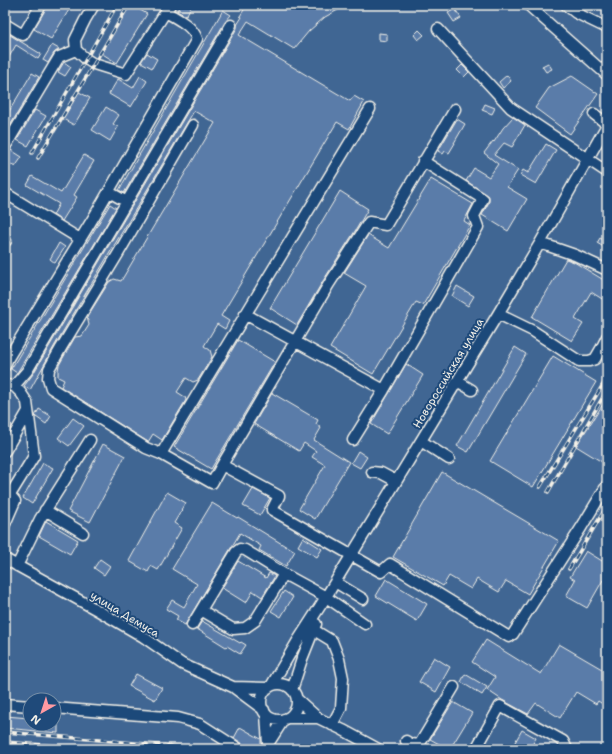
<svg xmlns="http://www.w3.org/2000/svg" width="612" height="754" font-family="'Shantell Sans',sans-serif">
<rect width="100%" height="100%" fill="#2f5887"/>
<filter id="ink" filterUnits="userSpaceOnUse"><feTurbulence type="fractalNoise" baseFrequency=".025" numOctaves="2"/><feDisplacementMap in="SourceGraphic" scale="8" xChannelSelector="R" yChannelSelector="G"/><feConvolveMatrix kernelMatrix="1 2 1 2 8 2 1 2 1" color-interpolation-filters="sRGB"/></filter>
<g filter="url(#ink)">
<path fill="#406693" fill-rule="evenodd" d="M5 5H607V749H5ZM30 700H54V724H30Z"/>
<path fill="#5a7ca9" stroke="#f4f1e8" d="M48 5H72L51 39 34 29Z
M130 5H132L147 14 117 63 101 53Z
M180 5H192L186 16 177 11Z
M247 5H347L325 17 309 31 294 49 248 21 239 35 350 101 354 96 364 102 349 129 337 122 221 316 229 321 225 329 217 324 204 346 210 350 212 357 198 380 193 382 186 378 177 392 185 397 186 400 162 440 153 434 148 442 61 387 64 380 58 377V370L59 365 75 337 82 336 89 325 87 317 109 282 114 279 121 281 215 123 194 111 55 345 30 390 24 386 33 374 237 28V25L242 17 240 16Z
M455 9 461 18 454 22 448 13Z
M223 10 231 15 225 22 124 193 119 190Z
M419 30 424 35 418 40 414 35Z
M5 32 41 54 38 59 16 45 5 64Z
M379 33 387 34V41L379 40Z
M52 45 59 49 54 53 48 63 43 60Z
M147 53 157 59 152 68 141 62Z
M64 62 71 67 65 76 58 72Z
M548 63 552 69 546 72 542 66Z
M462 65 469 72 464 77 457 70Z
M32 73 39 77 5 134V118Z
M507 75 511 81 503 88 499 82Z
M140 76 147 81 131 107 109 94 118 79 133 88Z
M572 76 598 94 570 134 535 108 549 88Z
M79 92 90 98 74 125 63 119Z
M485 104 495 108 492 114 482 110Z
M106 107 119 115 113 124 118 127 110 141 92 130Z
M35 110 46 116 28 146 17 140Z
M513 117 525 125 512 147 504 143 494 155 518 170 507 187 527 199 508 231 482 215 489 202V196L486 194 466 181 474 168 489 177 498 164 484 153 493 141 494 142 503 128Z
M457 119 465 124 454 143H455L449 153 445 151 443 154 438 151Z
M546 144 556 150 536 184 520 175 523 170 528 173Z
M11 150 22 157 15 167 5 161V159Z
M84 155 94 161 74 195 77 197 62 221 53 215 59 204 27 185 32 176 61 193Z
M431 179 473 204 464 221 470 225 423 305 416 302 373 374 330 348 366 286 344 273 368 235 389 248Z
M340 191 368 209 357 228 323 281 297 325 270 308Z
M110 204 116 208 17 373 11 369Z
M600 238 607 242V249L597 243Z
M59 243 65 247 55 263 50 259Z
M566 259 574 262 607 282V302L591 292 575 319 583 324 572 341 532 317Z
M457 286 474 296 468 306 452 296Z
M238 340 275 362 211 469 174 447Z
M515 347 526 354 468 452 457 446Z
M553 356 596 382 533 487 490 461Z
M406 364 423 375 387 434 371 424Z
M272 393 318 420 316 424 321 428 314 440 349 462 315 519 299 509 325 465 312 457 316 451 304 443 299 451 254 424Z
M607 398V465L576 446Z
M39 409 51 416 46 424 36 417 35 416Z
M73 418 84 426 69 446 58 438Z
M5 421 12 425 5 438Z
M103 444 125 456 90 522 68 511Z
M358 451 367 457 360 468 351 463Z
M43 463 53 468 32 504 23 498Z
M442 472 559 541 528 594 506 581 499 592 477 579 471 589 449 576 443 586 393 557Z
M253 489 270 498 260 515 243 506Z
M167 492 186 503 174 523 182 528 158 570 151 566 148 572 129 561Z
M212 503 237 518 238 517 287 547V546L295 551 286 566 259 550 261 546 240 533 185 625 176 620 178 616 166 609 172 600 184 607 197 584 172 569Z
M46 521 78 540 70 554 39 536Z
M303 537 322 549 317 557 298 546Z
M586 551 607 564V582L603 580 587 608 566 596 575 580 570 577Z
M100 559 110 566 104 575 94 568Z
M238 561 266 578 269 573 275 576 262 597 253 591 246 603 222 588Z
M386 579 427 604 417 621 376 596Z
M284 591 293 597 281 617 271 611Z
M202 621 240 643 241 642 246 645 240 654 227 646 226 647 197 629Z
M486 640 541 674 559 644 607 672V707L598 701 596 704 576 692 560 718 536 703 528 714 502 700 487 690 495 677 472 662Z
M434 657 450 667 436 692 419 682Z
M136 674 162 688 155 700 129 686Z
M465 674 487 687 482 695 461 682Z
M453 702 472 713 450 749H448L430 739Z
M5 716 30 718V724H58V733L5 728Z
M240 727 261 739V744L260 749H245L243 744 234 738Z
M522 730 536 738 530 749H511Z"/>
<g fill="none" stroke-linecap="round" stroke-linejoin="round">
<defs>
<path id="minor" d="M94 5 85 20 75 40 76 50 86 59 94 64 126 74 170 5
M528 5 607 75
M566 5 576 13 607 28
M5 24 23 35 41 5
M438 29 511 108 607 172
M594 114 607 124
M193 125 118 254 61 348 49 369 48 378 51 388 146 448 161 454 212 483 222 465 279 496 272 510 381 572 390 564 509 637 513 634 581 528 607 485
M5 147 59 57 76 50
M109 192 127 202
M5 193 80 239
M5 239 6 241
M540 243 575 255 607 270
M245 314 384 390
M498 314 533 331 579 361H589L595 359 602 347
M607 337 602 347 607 350
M5 366 7 360 95 215 197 39C192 25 177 19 166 12
M457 381 472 390
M5 385 14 386 27 371 231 25
M353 440 384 390 478 227 474 216 483 199 423 161
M421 441 449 459
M5 451 28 411
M161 454 370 109
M222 465 329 284 369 222 386 225 455 109
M372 472 381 473 396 481
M45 510 83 533
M5 524 15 501 10 495 34 456 27 402 21 393 14 386
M5 559 97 610 142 636 182 664 233 687 264 710
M17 566 40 519 90 440
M335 582 363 599
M201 610 233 629 245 628 255 621 284 574
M192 625 236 552 240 549 245 550 284 574 326 597 365 624
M314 630 332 641 339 659 343 678 341 708 332 725
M261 702a18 18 0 1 1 36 0a18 18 0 1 1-36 0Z
M271 686 297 642 326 597 498 314 540 243 607 125
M233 687 268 688
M292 690 302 659 316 624
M297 699 318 718 343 730 378 749
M5 704 30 706
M54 708 178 718 200 724 239 749
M266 714 268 744 267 749
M287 718H318
M406 741 411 744 419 745 454 687
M268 744 284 719
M476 749 500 706 563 741 567 749"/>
</defs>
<use href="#minor" stroke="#f4f1e8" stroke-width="13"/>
<use href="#minor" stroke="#1f4a7a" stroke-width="10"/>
<defs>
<path id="rail" d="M32 153 117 5
M38 158 129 5
M540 487 607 378
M548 492 607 390
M569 569 607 506
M5 732 206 749
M5 742 93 749"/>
</defs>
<use href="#rail" stroke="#f4f1e8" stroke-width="3.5"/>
<use href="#rail" stroke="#1f4a7a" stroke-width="2" stroke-dasharray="6" stroke-linecap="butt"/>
</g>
</g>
<g text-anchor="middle" stroke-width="4" stroke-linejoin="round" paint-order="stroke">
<g font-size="11" fill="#f4f1e8" stroke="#1f4a7a">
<text transform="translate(448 373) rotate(-59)" y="4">Новороссийская улица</text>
<text transform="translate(125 614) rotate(31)" y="4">улица Демуса</text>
</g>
</g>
<rect width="612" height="754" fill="none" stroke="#1f4a7a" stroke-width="20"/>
<rect x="10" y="10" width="592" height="734" fill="none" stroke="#f4f1e8" stroke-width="1.5" filter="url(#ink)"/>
<g transform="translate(42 712) rotate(219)"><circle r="19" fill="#1f4a7a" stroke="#748da6"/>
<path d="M0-3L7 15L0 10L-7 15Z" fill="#ff9aa2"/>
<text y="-6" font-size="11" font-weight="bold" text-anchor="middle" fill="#f4f1e8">N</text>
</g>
</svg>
